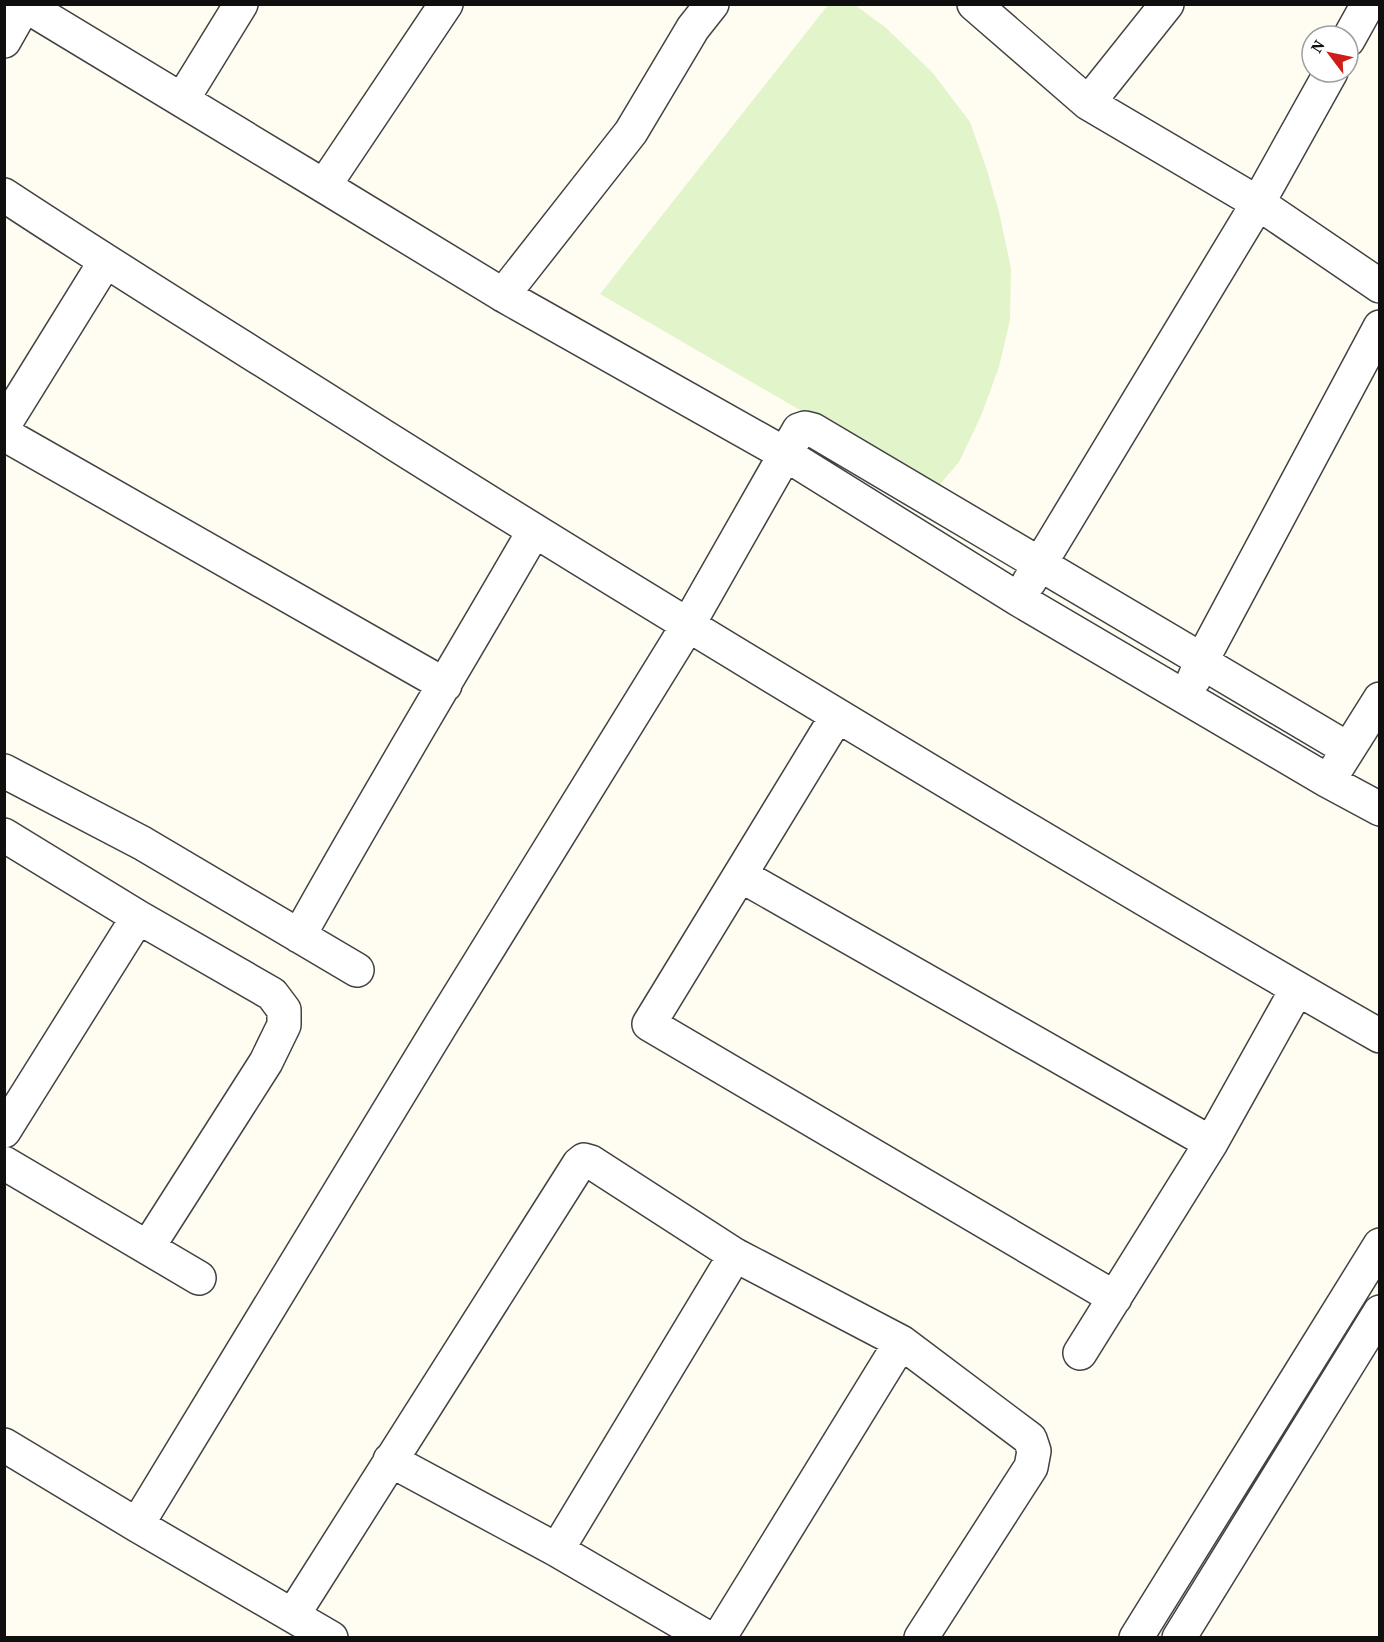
<svg xmlns="http://www.w3.org/2000/svg" width="1384" height="1642" font-family="'Source Serif 4',serif">
<rect width="100%" height="100%" fill="#fffdf1"/>
<path fill="#e2f4c9" d="M828 5H855L885 27 932 72 970 122 987 170 999 212 1011 268 1010 320 999 367 981 416 959 462 936 489 600 294Z"/>
<g fill="none" stroke-linecap="round" stroke-linejoin="round">
<defs>
<path id="minor" d="M23 4 324 186 503 295 785 454 1018 599 1328 781 1380 809
M974 4 1088 103 1258 203 1380 286
M1348 40 1368 4
M4 41 25 4
M182 100 241 4
M1088 103 1167 4
M324 186 446 4
M4 195C133 280 264 360 394 443 604 575 817 704 1030 831 1146 900 1262 969 1380 1036
M503 295 631 132 693 28 712 4
M4 425 105 262
M4 434 445 685
M1029 582 1258 203 1331 72
M1194 679 1202 660 1380 327
M837 716 649 1024 1115 1298
M1336 769 1380 699
M4 771 142 843 357 970
M4 835 138 917 272 994 284 1010V1025L266 1062 148 1247
M740 875 1211 1143
M299 936C375 799 456 666 534 531
M4 1131 138 917
M4 1163 199 1278
M1080 1353 1211 1143 1297 989
M4 1445 137 1525 331 1638
M390 1460 557 1550 708 1638
M137 1525 444 1020 688 625 799 430 805 428 813 430 1202 660 1213 669 1348 749
M557 1550 735 1255
M293 1615 579 1164 584 1160 591 1162 735 1255 901 1342 1030 1439 1034 1451 1031 1467 921 1638
M719 1638 901 1342
M1136 1638 1380 1245
M1179 1638 1380 1312"/>
</defs>
<use href="#minor" stroke="#424242" stroke-width="36"/>
<use href="#minor" stroke="#fff" stroke-width="33"/>
</g>
<rect width="1384" height="1642" fill="none" stroke="#0f0f0f" stroke-width="12"/>
<g transform="translate(1330 54) rotate(302)"><circle r="28" fill="#ffffff" stroke="#9f9f9f" stroke-width="1.5"/>
<path d="M0-4.5L10 22L0 15L-10 22Z" fill="#cd1d19"/>
<text y="-9" font-size="16" font-weight="bold" text-anchor="middle" fill="#0f0f0f">N</text>
</g>
</svg>
